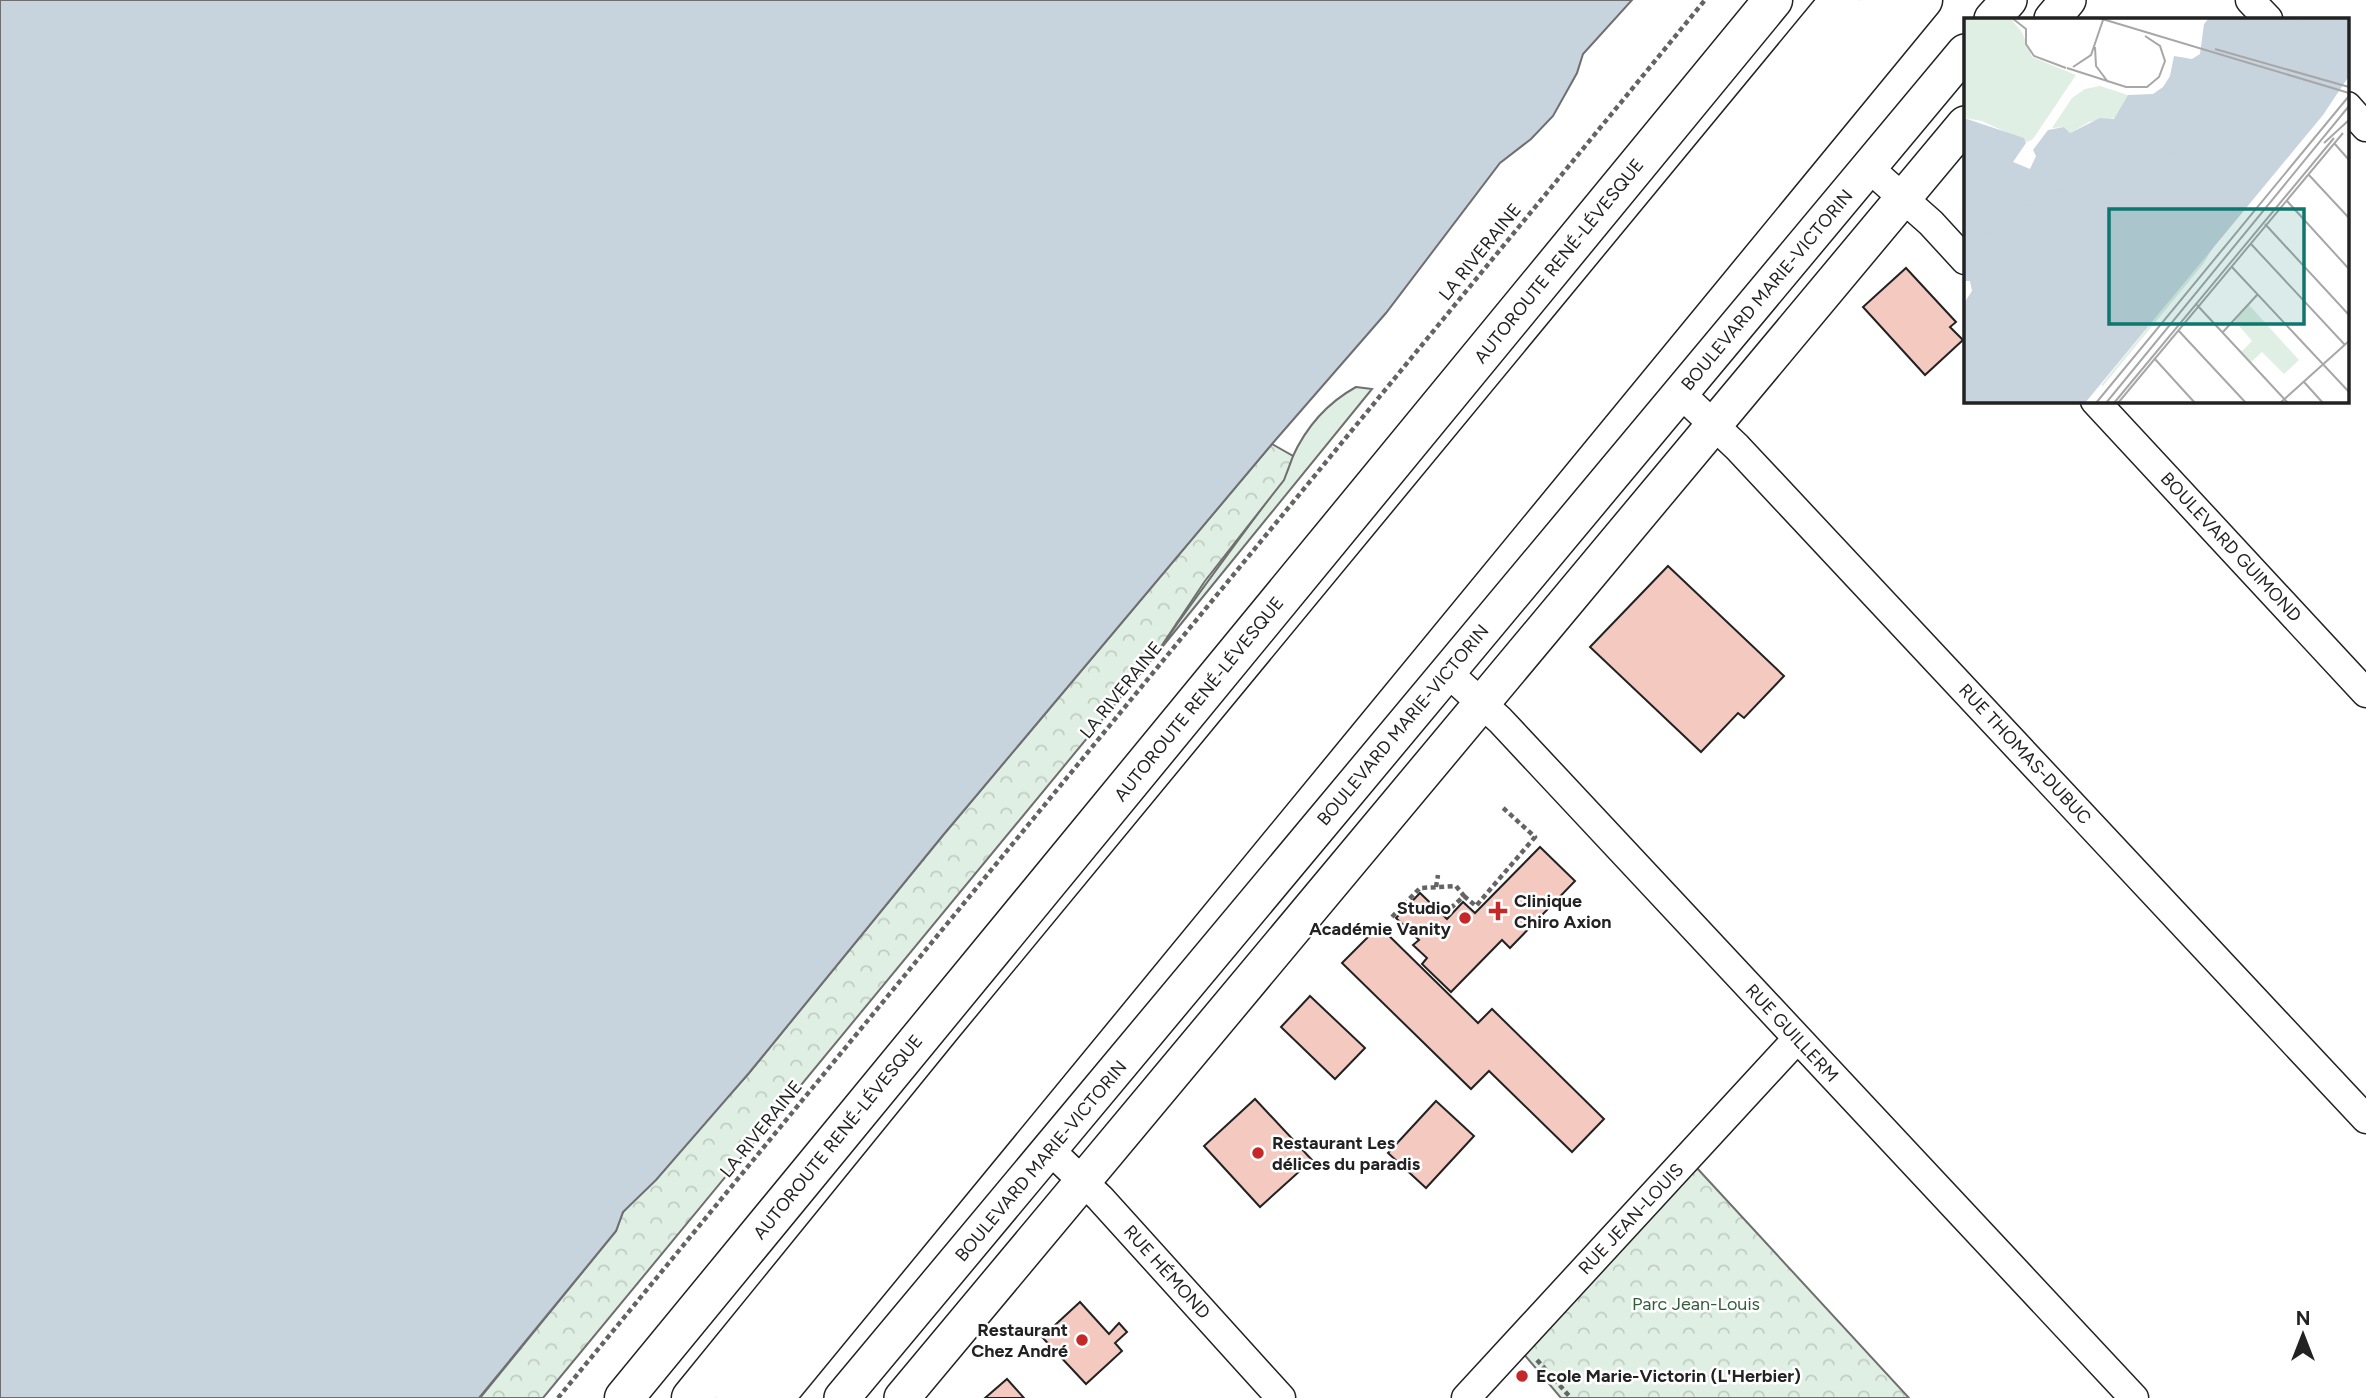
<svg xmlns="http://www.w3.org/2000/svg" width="2366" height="1398" font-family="Figtree,sans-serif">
<defs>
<pattern id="forest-crowns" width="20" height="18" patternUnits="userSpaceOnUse" patternTransform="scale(1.75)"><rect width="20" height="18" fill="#e0efe3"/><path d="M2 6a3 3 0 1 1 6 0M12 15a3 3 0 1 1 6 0" fill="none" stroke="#c0cdc2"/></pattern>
</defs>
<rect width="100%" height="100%" fill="#fff"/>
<path fill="#e0efe3" stroke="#6f6f6f" stroke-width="2" d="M1356 387 1372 389 1154 657C1195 597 1239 540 1281 482 1287 475 1289 466 1292 458 1306 427 1327 403 1356 387Z"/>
<path fill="url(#forest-crowns)" stroke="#6f6f6f" stroke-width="2" d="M1272 444 1293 456 1284 480 1205 581 1154 657 543 1398H480L616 1231 623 1212 749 1073 944 834Z
M1696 1167 1909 1398H1561L1523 1353Z"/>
<path fill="#c7d3dd" stroke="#6f6f6f" stroke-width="2" d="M0 0H1632L1583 54 1577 73 1553 116 1531 139 1500 163 1386 313 1272 444 944 834 749 1073 656 1180 623 1212 616 1231 479 1398H0Z"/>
<path fill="#f3c9c0" stroke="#222" stroke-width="2" d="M1906 268 1956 322 1950 327 1963 340 1925 375 1863 307Z
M1668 566 1784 676 1744 718 1738 713 1701 752 1590 647Z
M1540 847 1575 881 1510 948 1502 940 1451 992 1422 964 1427 958 1413 945 1419 940 1396 918 1420 893 1447 919 1463 902 1475 913Z
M1379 926 1478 1023 1492 1009 1604 1119 1572 1152 1489 1071 1471 1089 1342 963Z
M1310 996 1365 1048 1335 1079 1281 1027Z
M1255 1099 1312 1160 1260 1207 1204 1146Z
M1436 1101 1474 1136 1426 1188 1388 1153Z
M1080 1302 1109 1334 1119 1323 1127 1332 1115 1343 1122 1351 1086 1384 1042 1337Z
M1007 1379 1024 1398H985Z"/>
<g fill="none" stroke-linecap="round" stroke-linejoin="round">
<defs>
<path id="minor" d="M2250 0 2268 19
M2347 106 2366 127
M1869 168 1931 223 1965 260
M1680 393 1737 447 2366 1119
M2095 401 2366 693
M1447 672 1500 720 2134 1398
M1050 1150 1100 1198 1281 1398
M1466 1398 1797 1039"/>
<path id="tertiary" d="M1992 19 2009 0
M2052 19 2068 0
M842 1398 1965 52
M902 1398 1965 124"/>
<path id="motorway" d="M624 1398 1773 0
M691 1398 973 1051 1840 0
M735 1398 1884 0
M774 1398 1923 0"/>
</defs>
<use href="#minor" stroke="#222" stroke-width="31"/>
<use href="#tertiary" stroke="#222" stroke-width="38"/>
<use href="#motorway" stroke="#222" stroke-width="41"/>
<path stroke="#646464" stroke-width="4.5" stroke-dasharray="5 3.5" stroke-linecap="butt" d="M1436 887 1438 875
M1464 896 1476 906 1535 837 1501 806
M1392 917 1420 888 1456 886 1464 896 1452 907 1456 910
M1537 1360 1571 1398
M558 1398 1705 0"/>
<use href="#minor" stroke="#fff" stroke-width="28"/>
<use href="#tertiary" stroke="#fff" stroke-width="35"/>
<use href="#motorway" stroke="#fff" stroke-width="38"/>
</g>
<g fill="#c62828" stroke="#fff" stroke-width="2.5">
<path d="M1494.5 900.5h7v7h7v7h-7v7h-7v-7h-7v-7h7z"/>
<circle cx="1465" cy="918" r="7"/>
<circle cx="1258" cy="1153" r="7"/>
<circle cx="1082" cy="1340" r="7"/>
<circle cx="1522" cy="1376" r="7"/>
</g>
<g text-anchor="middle" stroke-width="5" stroke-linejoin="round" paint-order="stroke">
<g font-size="18" fill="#222" stroke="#fff">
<text transform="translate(1480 252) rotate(-51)" y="6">LA RIVERAINE</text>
<text transform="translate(1559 261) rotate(-51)" y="6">AUTOROUTE RENÉ-LÉVESQUE</text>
<text transform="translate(1767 290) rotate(-50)" y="6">BOULEVARD MARIE-VICTORIN</text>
<text transform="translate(2231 547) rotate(47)" y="6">BOULEVARD GUIMOND</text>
<text transform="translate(1121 690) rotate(-51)" y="6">LA RIVERAINE</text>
<text transform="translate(1199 699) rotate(-51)" y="6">AUTOROUTE RENÉ-LÉVESQUE</text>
<text transform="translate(1403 725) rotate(-50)" y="6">BOULEVARD MARIE-VICTORIN</text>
<text transform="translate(2025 754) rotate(47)" y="6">RUE THOMAS-DUBUC</text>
<text transform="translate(1792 1033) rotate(47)" y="6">RUE GUILLERM</text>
<text transform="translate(761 1129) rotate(-51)" y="6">LA RIVERAINE</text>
<text transform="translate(838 1137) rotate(-51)" y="6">AUTOROUTE RENÉ-LÉVESQUE</text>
<text transform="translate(1041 1161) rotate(-50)" y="6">BOULEVARD MARIE-VICTORIN</text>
<text transform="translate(1631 1219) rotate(-47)" y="6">RUE JEAN-LOUIS</text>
<text transform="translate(1167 1272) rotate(48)" y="6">RUE HÉMOND</text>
</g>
<g font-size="18" font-weight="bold" fill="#222" stroke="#fff" text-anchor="start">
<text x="1514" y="907">Clinique<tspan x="1514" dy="21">Chiro Axion</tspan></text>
<text x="1451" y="914" text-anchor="end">Studio<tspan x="1451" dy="21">Académie Vanity</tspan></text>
<text x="1272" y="1149">Restaurant Les<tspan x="1272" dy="21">délices du paradis</tspan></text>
<text x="1068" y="1336" text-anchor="end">Restaurant<tspan x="1068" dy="21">Chez André</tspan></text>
<text x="1536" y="1382">Ecole Marie-Victorin (L'Herbier)</text>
</g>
<g font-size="18" fill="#2f5e38" stroke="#fff">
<text x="1696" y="1310">Parc Jean-Louis</text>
</g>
</g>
<g transform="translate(1964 18)">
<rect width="385" height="385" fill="#fff"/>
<path d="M0 0H46L58 14 68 39 112 57 69 121 63 124 18 103 0 100ZM250 228 240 245 139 368 137 367ZM285 287 335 342 320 356 298 334 287 344 277 334 288 323 271 303Z" fill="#e0efe3"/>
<path d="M136 68 164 77 151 100 125 104 106 115 100 109 88 110 108 80 121 71Z" fill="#e0efe3"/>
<path d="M245 0H385V58L359 97 121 385H0V285L8 273 6 263H0V100L60 120 62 125 49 144 66 151 72 138 69 132 84 112 100 109 106 115 136 100 150 101 164 77 189 76 199 69 206 58 210 38 228 41 236 36 240 6Z" fill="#c7d3dd"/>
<path fill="none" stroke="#c7d3dd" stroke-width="3.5" d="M292 38 320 0M307 45 339 0M0 192 47 190 76 182 178 135 248 86 284 48M0 226 204 138 264 97 302 52"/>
<path fill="none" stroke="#a7a7a7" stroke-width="2" d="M48 0 62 11V26L70 38 102 50M135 0 385 75M131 29 132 48 144 64M251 31 385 69M109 49 127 37 139 2M103 50 162 69H183L195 59 201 43 196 28 181 18M360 125 385 102M370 125 385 142M344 156 385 200M323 183 385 251M301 206 385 297M287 226 381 327M267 248 385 374M233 287 324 385M214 312 282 385M258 315 293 277M190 340 231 385M340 364 359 385M132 385 385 78M142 385 385 88M150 385 370 120M154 385 379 115M316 385 385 323"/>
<path fill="#0f766e" fill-opacity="0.15" stroke="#0f766e" stroke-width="3.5" d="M145 191H340V306H145Z"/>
<rect width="385" height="385" fill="none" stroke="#222" stroke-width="3.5"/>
</g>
<g transform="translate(2303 1335)" stroke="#ffffff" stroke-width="5" paint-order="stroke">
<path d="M0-5L12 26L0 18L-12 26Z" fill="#222222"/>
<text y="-10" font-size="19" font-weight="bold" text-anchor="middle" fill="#222222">N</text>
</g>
</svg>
